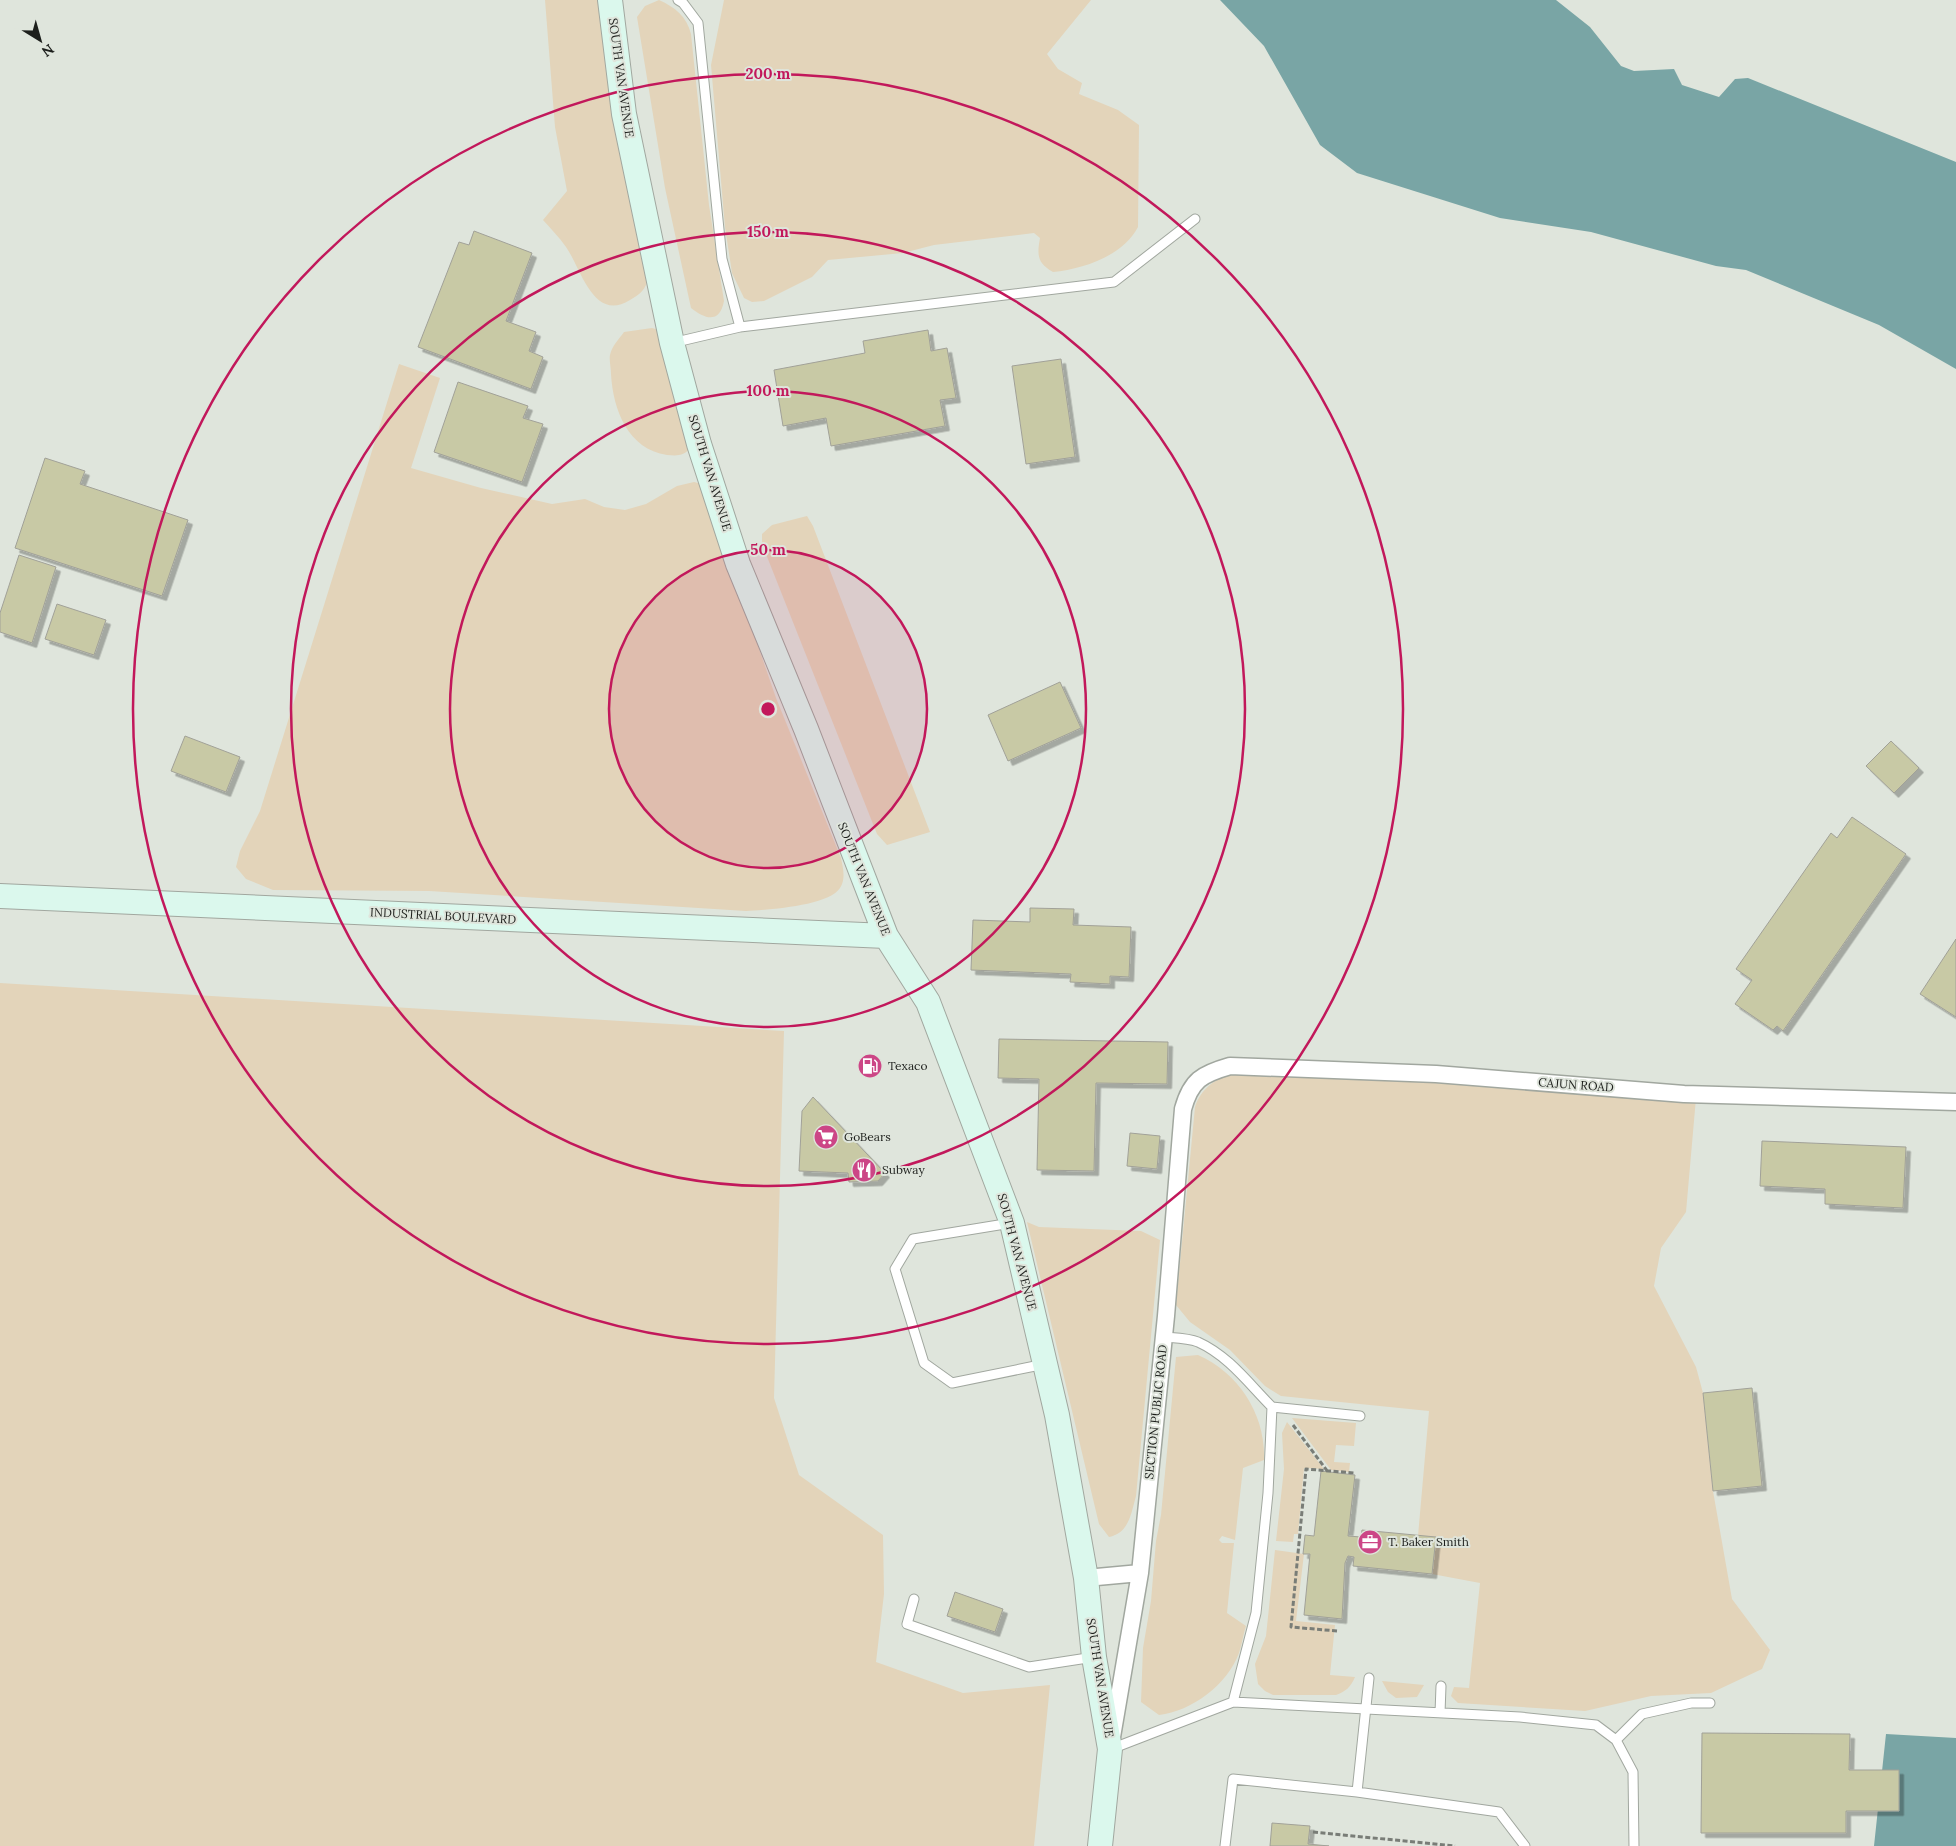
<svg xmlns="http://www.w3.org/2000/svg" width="1956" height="1846" font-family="Lora,serif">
<defs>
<filter id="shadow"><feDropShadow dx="4.5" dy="4.5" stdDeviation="0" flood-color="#0004"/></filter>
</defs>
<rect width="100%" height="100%" fill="#dfe5dc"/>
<path fill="#e3d4ba" d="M545 0H598L608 67 648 277C647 289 639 295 630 300 593 323 581 268 566 247 559 237 551 229 543 220L567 191 555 127Z
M659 0C675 7 687 17 691 34L709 205 724 301C720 323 706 320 691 308L665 188 637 17 645 6Z
M724 0H1091L1047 54 1058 69 1082 83 1079 94 1118 110 1139 125 1138 227C1123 256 1083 269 1053 272 1037 263 1037 255 1040 238L1034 233 934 245 903 253 828 260 812 277 764 301 752 302 744 298 732 273 725 227 711 65Z
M652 328 659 330 691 447C684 456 678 456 667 455 628 449 613 410 611 374 611 368 609 360 610 355 612 346 619 339 624 332Z
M399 364 440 378 411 468 481 488 552 504 585 499 604 507 625 510 646 504 677 486 694 482 702 484 776 698 841 858C843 868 846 879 840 888 829 906 766 910 746 911L429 891 273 890 246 879 236 867 240 851 260 811Z
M807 516 813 526 930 832 887 845 877 834 762 544V534L772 525Z
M0 983 784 1031 774 1398 799 1475 883 1535 884 1594 876 1662 963 1693 1050 1685 1034 1846H0Z
M1237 1072 1696 1098 1686 1212 1661 1248 1654 1286 1696 1367 1703 1393 1713 1491 1732 1599 1770 1650 1762 1669 1711 1693 1651 1696 1585 1711 1458 1703 1451 1696 1454 1687 1469 1688 1480 1583 1432 1574 1418 1536 1429 1411 1281 1396 1265 1386 1230 1350 1190 1322 1176 1305 1195 1107C1201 1088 1217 1077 1237 1072Z
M1027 1222 1039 1227 1141 1231 1160 1240 1136 1496C1131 1514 1129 1533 1109 1537L1099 1524Z
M1198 1355C1239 1373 1266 1415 1264 1460L1243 1468 1235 1540 1222 1536 1219 1540 1222 1543H1234L1227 1613 1246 1626C1243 1635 1242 1644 1239 1653 1227 1685 1192 1711 1159 1715L1141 1702 1143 1648 1151 1601 1156 1541 1161 1515 1176 1357Z
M1292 1418 1356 1423 1354 1446 1336 1445 1334 1462 1350 1463 1349 1472 1331 1470Z
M1287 1422 1324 1469 1304 1468 1298 1534H1294L1293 1542 1276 1541 1284 1469 1282 1433Z
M1275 1550 1304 1554 1296 1621 1335 1625 1330 1675 1355 1677C1351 1687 1345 1692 1336 1695H1273L1265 1691 1258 1684 1255 1664 1266 1636Z
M1382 1681 1424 1685 1417 1697 1396 1698 1388 1692Z"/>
<path fill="#79a5a5" d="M1220 0H1556L1590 27 1621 66 1634 71 1674 69 1682 85 1719 97 1735 79 1748 78 1956 162V369L1879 325 1746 270 1716 266 1591 232 1500 218 1357 173 1320 145 1264 46Z
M1886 1734 1956 1738V1846H1874Z"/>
<path fill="#c8c9a5" stroke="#a1a198" filter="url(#shadow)" d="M474 231 532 253 506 321 536 332 529 351 543 357 531 389 418 347 459 242 469 245Z
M928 330 931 351 947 348 956 398 940 400 945 426 831 446 826 418 783 426 774 370 865 353 863 341Z
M1061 359 1075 457 1026 464 1012 366Z
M458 382 528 406 523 418 543 424 522 482 434 452Z
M45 458 85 471 80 484 188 520 162 596 15 548Z
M19 555 56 567 32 643 0 632V613Z
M57 604 106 620 94 655 45 639Z
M1060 682 1081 728 1008 761 988 715Z
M185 736 240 757 226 792 171 771Z
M1891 741 1919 768 1894 793 1866 766Z
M1852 817 1906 854 1783 1031 1777 1026 1773 1030 1735 1004 1752 980 1736 969 1831 833 1837 838Z
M1030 908 1074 909 1073 925 1131 927 1129 977 1110 976V984L1070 982 1071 974 971 970 973 920 1030 922Z
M1956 939V1017L1920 994Z
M999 1039 1168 1042 1167 1084 1096 1083 1094 1171 1037 1170 1039 1079 998 1078Z
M813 1097 885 1173 878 1181 849 1182 848 1173 799 1171 802 1111Z
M1130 1133 1160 1136 1157 1169 1127 1166Z
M1762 1141 1906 1147 1903 1208 1825 1204V1189L1760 1186Z
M1752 1388 1762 1486 1713 1491 1703 1393Z
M1321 1471 1355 1475 1348 1536 1361 1537 1362 1530 1436 1537 1432 1574 1353 1566 1354 1557 1348 1556 1345 1563 1342 1619 1304 1615 1310 1554H1303L1305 1535 1314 1536Z
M955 1592 1003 1609 995 1632 947 1616Z
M1702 1733 1850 1734 1849 1770H1899V1811H1846V1833H1701Z
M1272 1823 1310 1826 1308 1844 1329 1846H1270Z"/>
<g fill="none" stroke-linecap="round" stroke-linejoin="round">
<defs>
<path id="lane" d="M740 327 1114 282 1195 219
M672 343 740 327 722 259 698 23 683 3 678 0
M1011 1223 913 1239 895 1269 924 1363 952 1383 1045 1364
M1163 1337C1174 1338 1188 1338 1198 1342 1229 1356 1249 1384 1272 1407L1268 1493 1256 1613 1233 1702
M1272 1407 1360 1416
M914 1599 907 1624 1029 1667 1094 1657
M1440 1713 1441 1686
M1616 1740 1642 1714 1691 1703H1710
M1111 1749 1233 1702 1520 1717 1596 1725 1616 1740 1633 1772 1634 1846
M1357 1792 1499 1812 1525 1846
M1225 1846 1233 1779 1357 1792 1369 1678"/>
<path id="street" d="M1086 1578 1140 1573
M1112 1737 1140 1573 1166 1316 1183 1109C1191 1080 1202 1074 1230 1066L1436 1074 1684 1094 1956 1102"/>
<path id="secondary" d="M610 0 624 114 672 343 699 444 738 564 806 729 886 936 928 1002 1012 1223 1057 1415 1086 1578 1094 1657 1110 1749 1100 1846
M0 896 886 936"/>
</defs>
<use href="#lane" stroke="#a1a79f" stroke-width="11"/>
<use href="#street" stroke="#a1a79f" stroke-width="19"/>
<use href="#secondary" stroke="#a1a79f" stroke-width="26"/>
<path stroke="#797d77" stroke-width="3" stroke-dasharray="5 2.5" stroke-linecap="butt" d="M1293 1425 1328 1472
M1337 1631 1291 1627 1306 1469 1355 1473
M1313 1832 1455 1846"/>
<use href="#lane" stroke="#fff" stroke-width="9"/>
<use href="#street" stroke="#fff" stroke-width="16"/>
<use href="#secondary" stroke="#dbf8ed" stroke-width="24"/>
</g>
<circle cx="768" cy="709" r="159" fill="#c2185b" fill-opacity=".12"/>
<g fill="none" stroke="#c2185b" stroke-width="2.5">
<circle cx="768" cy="709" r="159"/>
<circle cx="768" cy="709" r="318"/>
<circle cx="768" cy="709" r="477"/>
<circle cx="768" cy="709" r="635"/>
</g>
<defs>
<symbol id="fuel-disc" viewBox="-11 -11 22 22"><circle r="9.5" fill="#cc4686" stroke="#dfe5dc"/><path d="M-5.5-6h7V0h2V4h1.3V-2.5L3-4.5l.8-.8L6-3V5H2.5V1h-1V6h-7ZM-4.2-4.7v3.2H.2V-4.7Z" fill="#fff"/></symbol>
<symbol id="supermarket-disc" viewBox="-11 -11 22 22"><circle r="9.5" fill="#cc4686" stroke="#dfe5dc"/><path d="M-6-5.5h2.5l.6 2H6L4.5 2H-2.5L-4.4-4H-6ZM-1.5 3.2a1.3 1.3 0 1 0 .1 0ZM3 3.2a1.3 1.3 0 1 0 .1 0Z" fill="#fff"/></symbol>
<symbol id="restaurant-disc" viewBox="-11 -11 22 22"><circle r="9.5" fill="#cc4686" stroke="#dfe5dc"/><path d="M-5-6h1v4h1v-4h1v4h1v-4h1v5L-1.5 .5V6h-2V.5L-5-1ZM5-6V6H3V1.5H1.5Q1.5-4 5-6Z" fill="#fff"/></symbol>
<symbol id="office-disc" viewBox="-11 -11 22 22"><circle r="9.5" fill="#cc4686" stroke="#dfe5dc"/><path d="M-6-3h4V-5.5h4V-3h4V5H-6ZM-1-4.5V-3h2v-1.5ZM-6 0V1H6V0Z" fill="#fff"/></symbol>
</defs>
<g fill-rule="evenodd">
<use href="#fuel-disc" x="856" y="1052" width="28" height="28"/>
<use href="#supermarket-disc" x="812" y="1123" width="28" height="28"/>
<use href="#restaurant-disc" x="850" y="1156" width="28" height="28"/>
<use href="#office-disc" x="1356" y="1528" width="28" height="28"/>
</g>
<g text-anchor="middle" stroke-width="4" stroke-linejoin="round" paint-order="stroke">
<g font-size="12" fill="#1d1f1c" stroke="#dfe5dc">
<text transform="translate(621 78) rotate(82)" y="4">SOUTH VAN AVENUE</text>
<text transform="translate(710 473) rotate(73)" y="4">SOUTH VAN AVENUE</text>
<text transform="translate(864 879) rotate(68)" y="4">SOUTH VAN AVENUE</text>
<text transform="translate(443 916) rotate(3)" y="4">INDUSTRIAL BOULEVARD</text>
<text transform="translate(1576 1085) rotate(4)" y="4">CAJUN ROAD</text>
<text transform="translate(1017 1252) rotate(75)" y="4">SOUTH VAN AVENUE</text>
<text transform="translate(1156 1412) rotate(-84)" y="4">SECTION PUBLIC ROAD</text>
<text transform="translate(1100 1678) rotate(81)" y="4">SOUTH VAN AVENUE</text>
</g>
<g font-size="12" fill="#1d1f1c" stroke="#dfe5dc" text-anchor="start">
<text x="888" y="1070">Texaco</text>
<text x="844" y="1141">GoBears</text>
<text x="882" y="1174">Subway</text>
<text x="1388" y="1546">T. Baker Smith</text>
</g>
</g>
<circle cx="768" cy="709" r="8" fill="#c2185b" stroke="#dfe5dc" stroke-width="2.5"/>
<g font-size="15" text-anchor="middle" font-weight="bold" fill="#c2185b" stroke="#dfe5dc" stroke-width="4" stroke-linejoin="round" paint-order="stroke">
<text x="768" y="79">200 m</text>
<text x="768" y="237">150 m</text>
<text x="768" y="396">100 m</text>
<text x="768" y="555">50 m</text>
</g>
<g transform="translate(40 40) rotate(143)" stroke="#dfe5dc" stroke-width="4" paint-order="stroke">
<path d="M0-4L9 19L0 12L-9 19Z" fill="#1d1f1c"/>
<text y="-8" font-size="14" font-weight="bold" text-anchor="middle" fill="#1d1f1c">N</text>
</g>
</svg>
